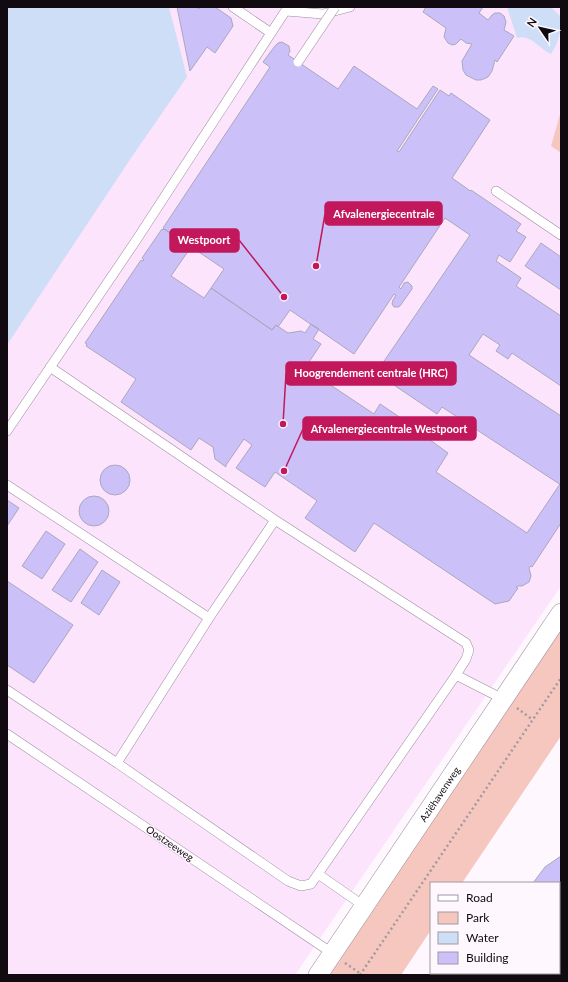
<svg xmlns="http://www.w3.org/2000/svg" width="568" height="982" font-family="Lato,sans-serif">
<rect width="100%" height="100%" fill="#fef7fe"/>
<path fill="#fce4fd" d="M7 7H561V586L295 975H7Z"/>
<path fill="#f6c7bf" d="M561 111V153L551 146Z
M561 628V736L462 883H431V930L401 975H329Z"/>
<path fill="#cfdef7" d="M7 7H169L187 77 131 158 7 345Z
M507 7H542L552 8 561 17C561 31 559 42 551 54 539 49 531 34 517 38Z"/>
<path fill="#cbc1f8" stroke="#aaa7bd" d="M177 7H196L199 9 200 7H215L231 18 233 26 215 53 207 47 190 71Z
M426 7H483L479 13 488 20 492 15 495 13H500L504 16 506 22 504 30 514 36 497 62 495 60 492 71 488 77 481 80H476L466 75 463 70 462 61 472 44 466 43 461 39 456 44 452 45 448 43 444 37 446 28 423 12Z
M282 42 289 46 290 51 288 55 338 89 354 66 417 109 433 86 438 89 397 151 399 152 440 90 449 96 451 93 490 120 452 178 469 190 470 191 471 190 521 224 516 231 526 237 510 262 499 255 496 261 521 278 516 286 561 316V386L512 353 508 359 496 351 500 345 483 334 469 355 561 416V485L442 407 437 414 376 373 470 235 445 218 399 287 401 289 404 283 408 282 412 286V289L400 306 398 307H394L392 304 393 300 396 295 394 294 354 354 290 310 278 327 276 325 272 330 211 288 224 269 163 228 270 67 263 62 275 46 278 43Z
M162 229 163 230 164 229 191 247 171 276 204 298 211 288 272 330 276 325 288 333 301 331 305 333 311 324 319 329 313 339 321 344 305 368 374 414 380 404 431 438 430 440 448 453 436 472 527 533 560 484 561 485V523L532 567 530 566 529 568 531 576 529 582 522 586H517L516 587 518 588 509 601 495 604 374 523 355 552 305 518 317 501 316 500 275 472 265 487 236 468 252 445 244 439 226 465V467L215 459 213 447 199 438 191 450 121 402 136 379 86 346 87 344 85 343 141 260 143 261 144 260 142 258Z
M541 243 561 257V290L525 266Z
M100 480a15 15 0 1 1 30 0a15 15 0 1 1-30 0Z
M79 511a15 15 0 1 1 30 0a15 15 0 1 1-30 0Z
M7 500 19 508 7 526Z
M46 531 65 544 42 579 22 566Z
M80 549 98 562 71 602 52 590Z
M102 570 120 582 99 615 81 603Z
M7 581 73 625 34 683 7 665Z
M561 856V963L559 962V883H533L545 867Z
M488 973H511L519 975H481Z"/>
<g fill="none" stroke-linecap="round" stroke-linejoin="round">
<defs>
<path id="service" d="M233 7 271 33
M286 11 323 14 350 7
M496 191 561 235
M50 367 275 520
M7 431 135 242 288 7
M7 485 209 618 275 520 466 643 469 650 466 659 456 675
M209 618 117 763 288 881 301 886 311 884 456 675 503 699
M7 690 117 763
M7 734 332 953
M318 874 364 906"/>
<g id="minor">
<path id="s1" d="M318 975 561 613"/>
</g>
</defs>
<use href="#service" stroke="#9c8c9d" stroke-width="10"/>
<use href="#minor" stroke="#9c8c9d" stroke-width="20"/>
<path stroke="#a09aa0" stroke-width="2.5" stroke-dasharray="2 3" stroke-linecap="butt" d="M517 708 533 720
M345 963 361 974
M360 975 561 678"/>
<use href="#service" stroke="#fff" stroke-width="9"/>
<use href="#minor" stroke="#fff" stroke-width="19"/>
<defs>
<path id="service-bridge" d="M298 62 335 7"/>
</defs>
<use href="#service-bridge" stroke="#9c8c9d" stroke-width="10" stroke-linecap="butt"/>
<use href="#service-bridge" stroke="#fff" stroke-width="9"/>
</g>
<g text-anchor="middle" stroke-width="3" stroke-linejoin="round" paint-order="stroke">
<g font-size="10" fill="#110b11" stroke="#fef7fe">
<text dy="4" stroke="none"><textPath href="#s1" startOffset="218">Aziëhavenweg</textPath></text>
<text transform="translate(170 843) rotate(34)" y="4">Oostzeeweg</text>
</g>
</g>
<path fill="none" stroke="#c2185b" stroke-width="1.5" d="M316 266L325 214M284 297L239 240M283 424L286 374M284 471L303 429"/>
<g fill="#c2185b" stroke="#fef7fe" stroke-width="1.5">
<circle cx="316" cy="266" r="4"/>
<circle cx="284" cy="297" r="4"/>
<circle cx="283" cy="424" r="4"/>
<circle cx="284" cy="471" r="4"/>
</g>
<g fill="#c2185b" stroke="#c2185b" stroke-width="1.5">
<rect x="325" y="202" width="117" height="23" rx="4"/>
<rect x="170" y="229" width="69" height="23" rx="4"/>
<rect x="286" y="362" width="170" height="23" rx="4"/>
<rect x="303" y="417" width="173" height="23" rx="4"/>
</g>
<g font-size="11" text-anchor="middle" font-weight="bold" fill="#fff">
<text x="384" y="218">Afvalenergiecentrale</text>
<text x="204" y="244">Westpoort</text>
<text x="371" y="377">Hoogrendement centrale (HRC)</text>
<text x="389" y="433">Afvalenergiecentrale Westpoort</text>
</g>
<rect width="568" height="982" fill="none" stroke="#110b11" stroke-width="16"/>
<rect x="430" y="882" width="130" height="92" fill="#fef7fe" stroke="#9f999f"/>
<rect x="438" y="895" width="20" height="6" fill="#ffffff" stroke="#9f999f"/>
<text x="466" y="902" font-size="12" fill="#110b11">Road</text>
<rect x="438" y="912" width="20" height="12" fill="#f6c7bf" stroke="#9f999f"/>
<text x="466" y="922" font-size="12" fill="#110b11">Park</text>
<rect x="438" y="932" width="20" height="12" fill="#cfdef7" stroke="#9f999f"/>
<text x="466" y="942" font-size="12" fill="#110b11">Water</text>
<rect x="438" y="952" width="20" height="12" fill="#cbc1f8" stroke="#9f999f"/>
<text x="466" y="962" font-size="12" fill="#110b11">Building</text>
<g transform="translate(540 28) rotate(304)" stroke="#fef7fe" stroke-width="3" paint-order="stroke">
<path d="M0-3L7 15L0 10L-7 15Z" fill="#110b11"/>
<text y="-6" font-size="11" font-weight="bold" text-anchor="middle" fill="#110b11">N</text>
</g>
</svg>
